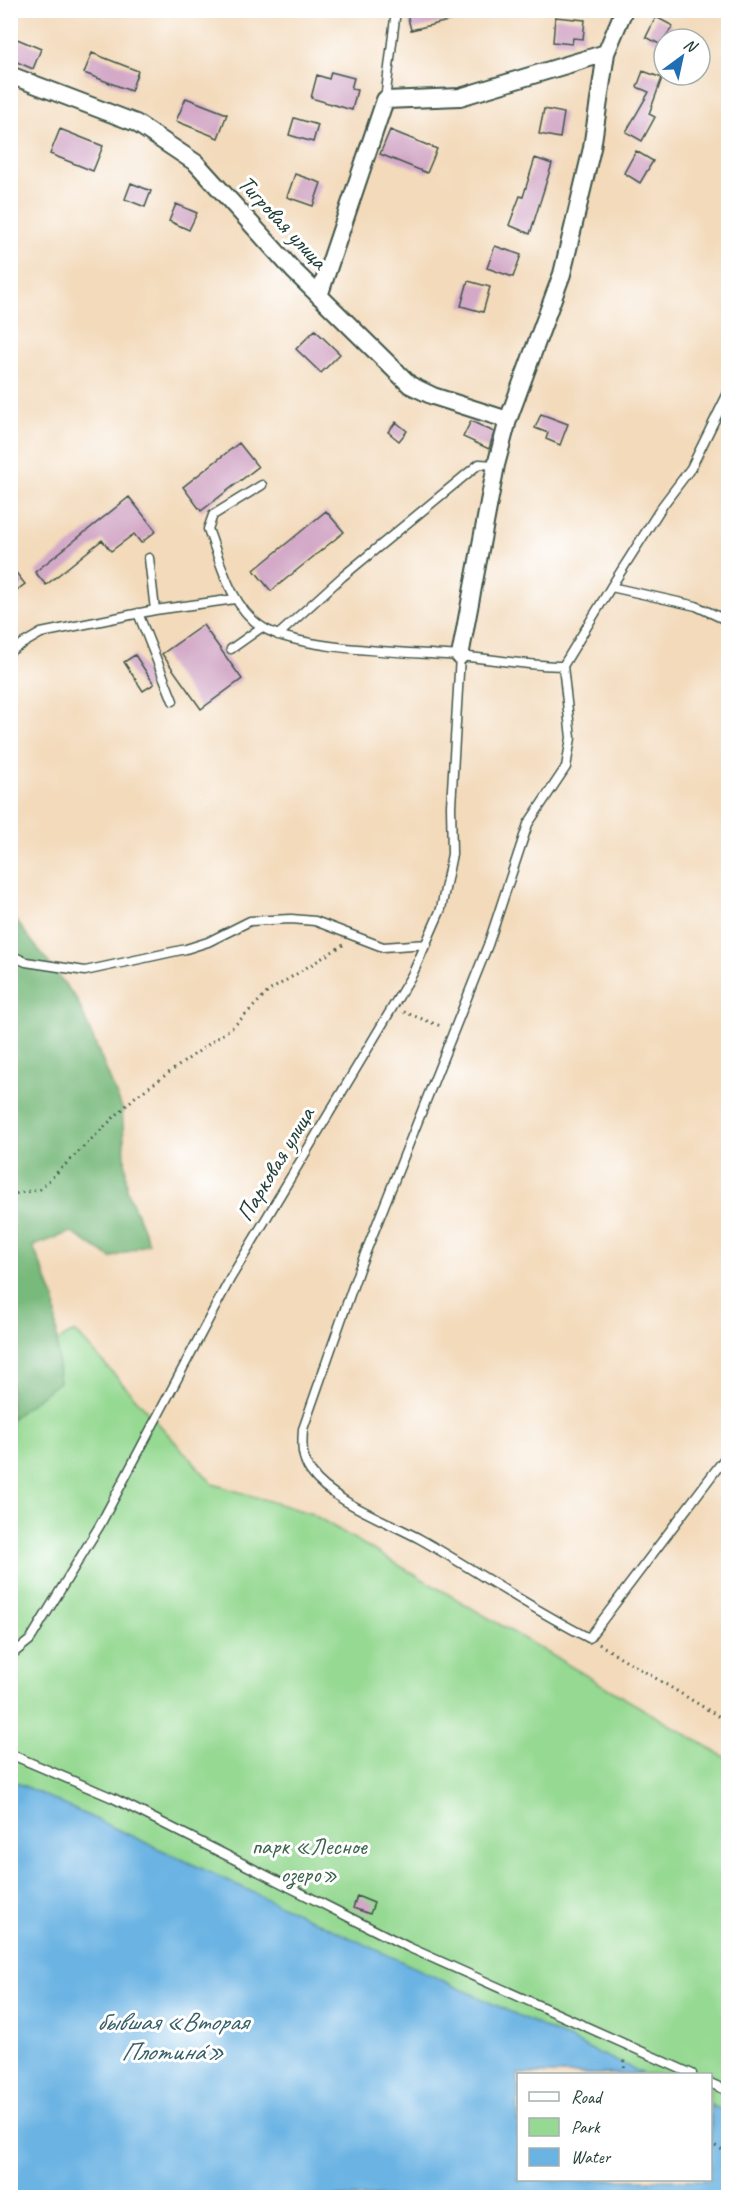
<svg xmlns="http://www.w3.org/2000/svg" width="739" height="2208" font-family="Caveat,sans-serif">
<rect width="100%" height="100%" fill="#fff"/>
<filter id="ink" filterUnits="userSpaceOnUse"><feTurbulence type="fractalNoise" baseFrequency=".0167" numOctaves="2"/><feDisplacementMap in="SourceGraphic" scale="12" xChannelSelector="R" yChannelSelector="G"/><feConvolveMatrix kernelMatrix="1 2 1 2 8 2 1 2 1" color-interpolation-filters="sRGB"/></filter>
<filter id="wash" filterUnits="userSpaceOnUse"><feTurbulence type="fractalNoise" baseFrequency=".008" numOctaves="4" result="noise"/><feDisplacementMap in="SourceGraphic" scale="24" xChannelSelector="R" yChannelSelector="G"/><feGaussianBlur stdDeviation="1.35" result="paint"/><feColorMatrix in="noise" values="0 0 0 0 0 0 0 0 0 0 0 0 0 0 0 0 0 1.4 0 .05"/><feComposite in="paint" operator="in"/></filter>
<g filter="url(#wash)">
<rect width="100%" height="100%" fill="#f3dabb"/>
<path fill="#95d992" stroke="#5a8b63" stroke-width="1.5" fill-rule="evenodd" d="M75 1331 213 1484 312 1514 728 1759V2197L11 2198V1370ZM518 2074H710V2180H518Z"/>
<path fill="#78b97c" stroke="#4c7b58" stroke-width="1.5" d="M10 913 77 1000 122 1108 127 1190 149 1243 111 1258 71 1232 33 1246 55 1300 59 1382 11 1419Z"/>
<path fill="#6bb3e3" stroke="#45788c" stroke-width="1.5" d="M11 1780 644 2074H518V2180H710L711 2105 728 2113V2197H11Z"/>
<g id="blocks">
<path fill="#d3a9c7" d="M406 10H473V15L411 30Z
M555 17 585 20 583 39 573 38 572 44 553 42Z
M656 17 673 26 664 39 663 46 646 37Z
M10 36 41 49 33 69 10 59Z
M92 53 138 71 131 91 84 73Z
M643 71 662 78 649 114 655 117 642 141 626 132 649 92 637 87Z
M331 72 354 78 351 89 357 90 352 110 311 98 317 75 329 79Z
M186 98 227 114 218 138 176 121Z
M544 109 564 113 560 138 539 134Z
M294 118 318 125 313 142 289 135Z
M60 129 103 146 93 171 50 154Z
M390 130 437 149 427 173 380 154Z
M636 151 653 161 640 183 624 173Z
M535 158 552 164 530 234 509 225 520 196 523 197Z
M295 174 321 183 313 206 287 197Z
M131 183 151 191 145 207 125 199Z
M176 204 197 213 189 230 169 221Z
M495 246 521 255 513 277 487 268Z
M468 281 490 287 483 312 461 306Z
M315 330 340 354 321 373 296 349Z
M541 414 568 424 560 445 546 439 548 433 535 428Z
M471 421 494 432 489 449 463 437Z
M396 422 407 431 399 441 388 432Z
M239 443 258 467 201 511 183 487Z
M129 497 156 531 141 543 134 534 111 551 102 540 46 585 35 572Z
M326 511 344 532 271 591 254 570Z
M10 565 25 584 10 595Z
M203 625 242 679 201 709 162 654Z
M135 655 154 684 143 691 124 662Z
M357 1896 374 1903 370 1914 353 1908Z"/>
</g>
</g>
<g filter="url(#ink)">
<use href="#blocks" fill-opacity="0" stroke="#3f5548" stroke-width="1.5"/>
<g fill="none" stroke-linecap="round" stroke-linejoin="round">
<defs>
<path id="lane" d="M385 100 396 10
M262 485 213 515 208 529C221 563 230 606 262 627 298 651 413 652 459 656 495 659 528 666 563 666L611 587 696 606 728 621
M149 558 155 610
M611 587 663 505 691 468 728 393
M138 613 173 701
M278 635 342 577 479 464 496 465
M231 649 262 627
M10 651 41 633 155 610 235 599
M563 666 571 738 566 767 528 824 488 945 359 1269 303 1429C302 1445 301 1458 311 1472 331 1501 389 1522 420 1539 477 1571 531 1609 589 1638L728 1454
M10 955 26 962 85 971 186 949 208 942 250 921 291 919 315 921 383 947 427 944
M10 1656 30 1640 100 1525 230 1279 413 973 441 909 452 854 451 806 460 656
M10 1754 113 1798 408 1947 692 2074
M710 2083 728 2091"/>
<path id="street" d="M10 75 136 123 196 163 293 270 410 385 433 396 508 420
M319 296 385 100 460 97 606 53
M460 656 496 465 508 420 562 274 592 148 606 53 624 10"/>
</defs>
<use href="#lane" stroke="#3f5548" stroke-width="11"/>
<use href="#street" stroke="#3f5548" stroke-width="20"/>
<path stroke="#3f5548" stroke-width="3" stroke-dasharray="1.5 4.5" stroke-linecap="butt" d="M404 1012 443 1027
M10 1195 40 1189 135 1097 234 1026 269 991 343 945
M599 1644 728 1722
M624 2074 625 2056
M710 2143 728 2153"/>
<use href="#lane" stroke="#fff" stroke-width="8"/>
<use href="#street" stroke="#fff" stroke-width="16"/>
</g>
</g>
<g text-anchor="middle" stroke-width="6" stroke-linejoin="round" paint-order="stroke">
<g font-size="24" fill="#1f3d34" stroke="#fff">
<text transform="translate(283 222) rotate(47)" y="8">Тигровая улица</text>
<text transform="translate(275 1164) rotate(-59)" y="8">Парковая улица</text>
</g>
<g font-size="24" fill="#3c644c" stroke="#fff">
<text x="309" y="1854">парк «Лесное<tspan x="309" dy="28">озеро»</tspan></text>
</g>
<g font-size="26" font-style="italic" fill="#366069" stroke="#fff">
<text x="172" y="2030">бывшая «Вторая<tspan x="172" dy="30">Плотинá»</tspan></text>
</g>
</g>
<rect width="739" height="2208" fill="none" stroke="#fff" stroke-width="36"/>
<rect x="517" y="2073" width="195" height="108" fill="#ffffff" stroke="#a5b1ae" stroke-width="1.5"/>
<rect x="529" y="2092" width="30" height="9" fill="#ffffff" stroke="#a5b1ae" stroke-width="1.5"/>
<text x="571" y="2103" font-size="18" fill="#1f3d34">Road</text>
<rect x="529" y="2118" width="30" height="18" fill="#95d992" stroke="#a5b1ae" stroke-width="1.5"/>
<text x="571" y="2133" font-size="18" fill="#1f3d34">Park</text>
<rect x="529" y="2148" width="30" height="18" fill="#6bb3e3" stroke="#a5b1ae" stroke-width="1.5"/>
<text x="571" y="2163" font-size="18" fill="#1f3d34">Water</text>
<g transform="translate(682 57) rotate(33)"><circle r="28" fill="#ffffff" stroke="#a5b1ae" stroke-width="1.5"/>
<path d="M0-4.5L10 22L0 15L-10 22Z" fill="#1f6fb2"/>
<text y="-9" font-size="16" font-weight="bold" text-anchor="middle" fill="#1f3d34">N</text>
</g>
</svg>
